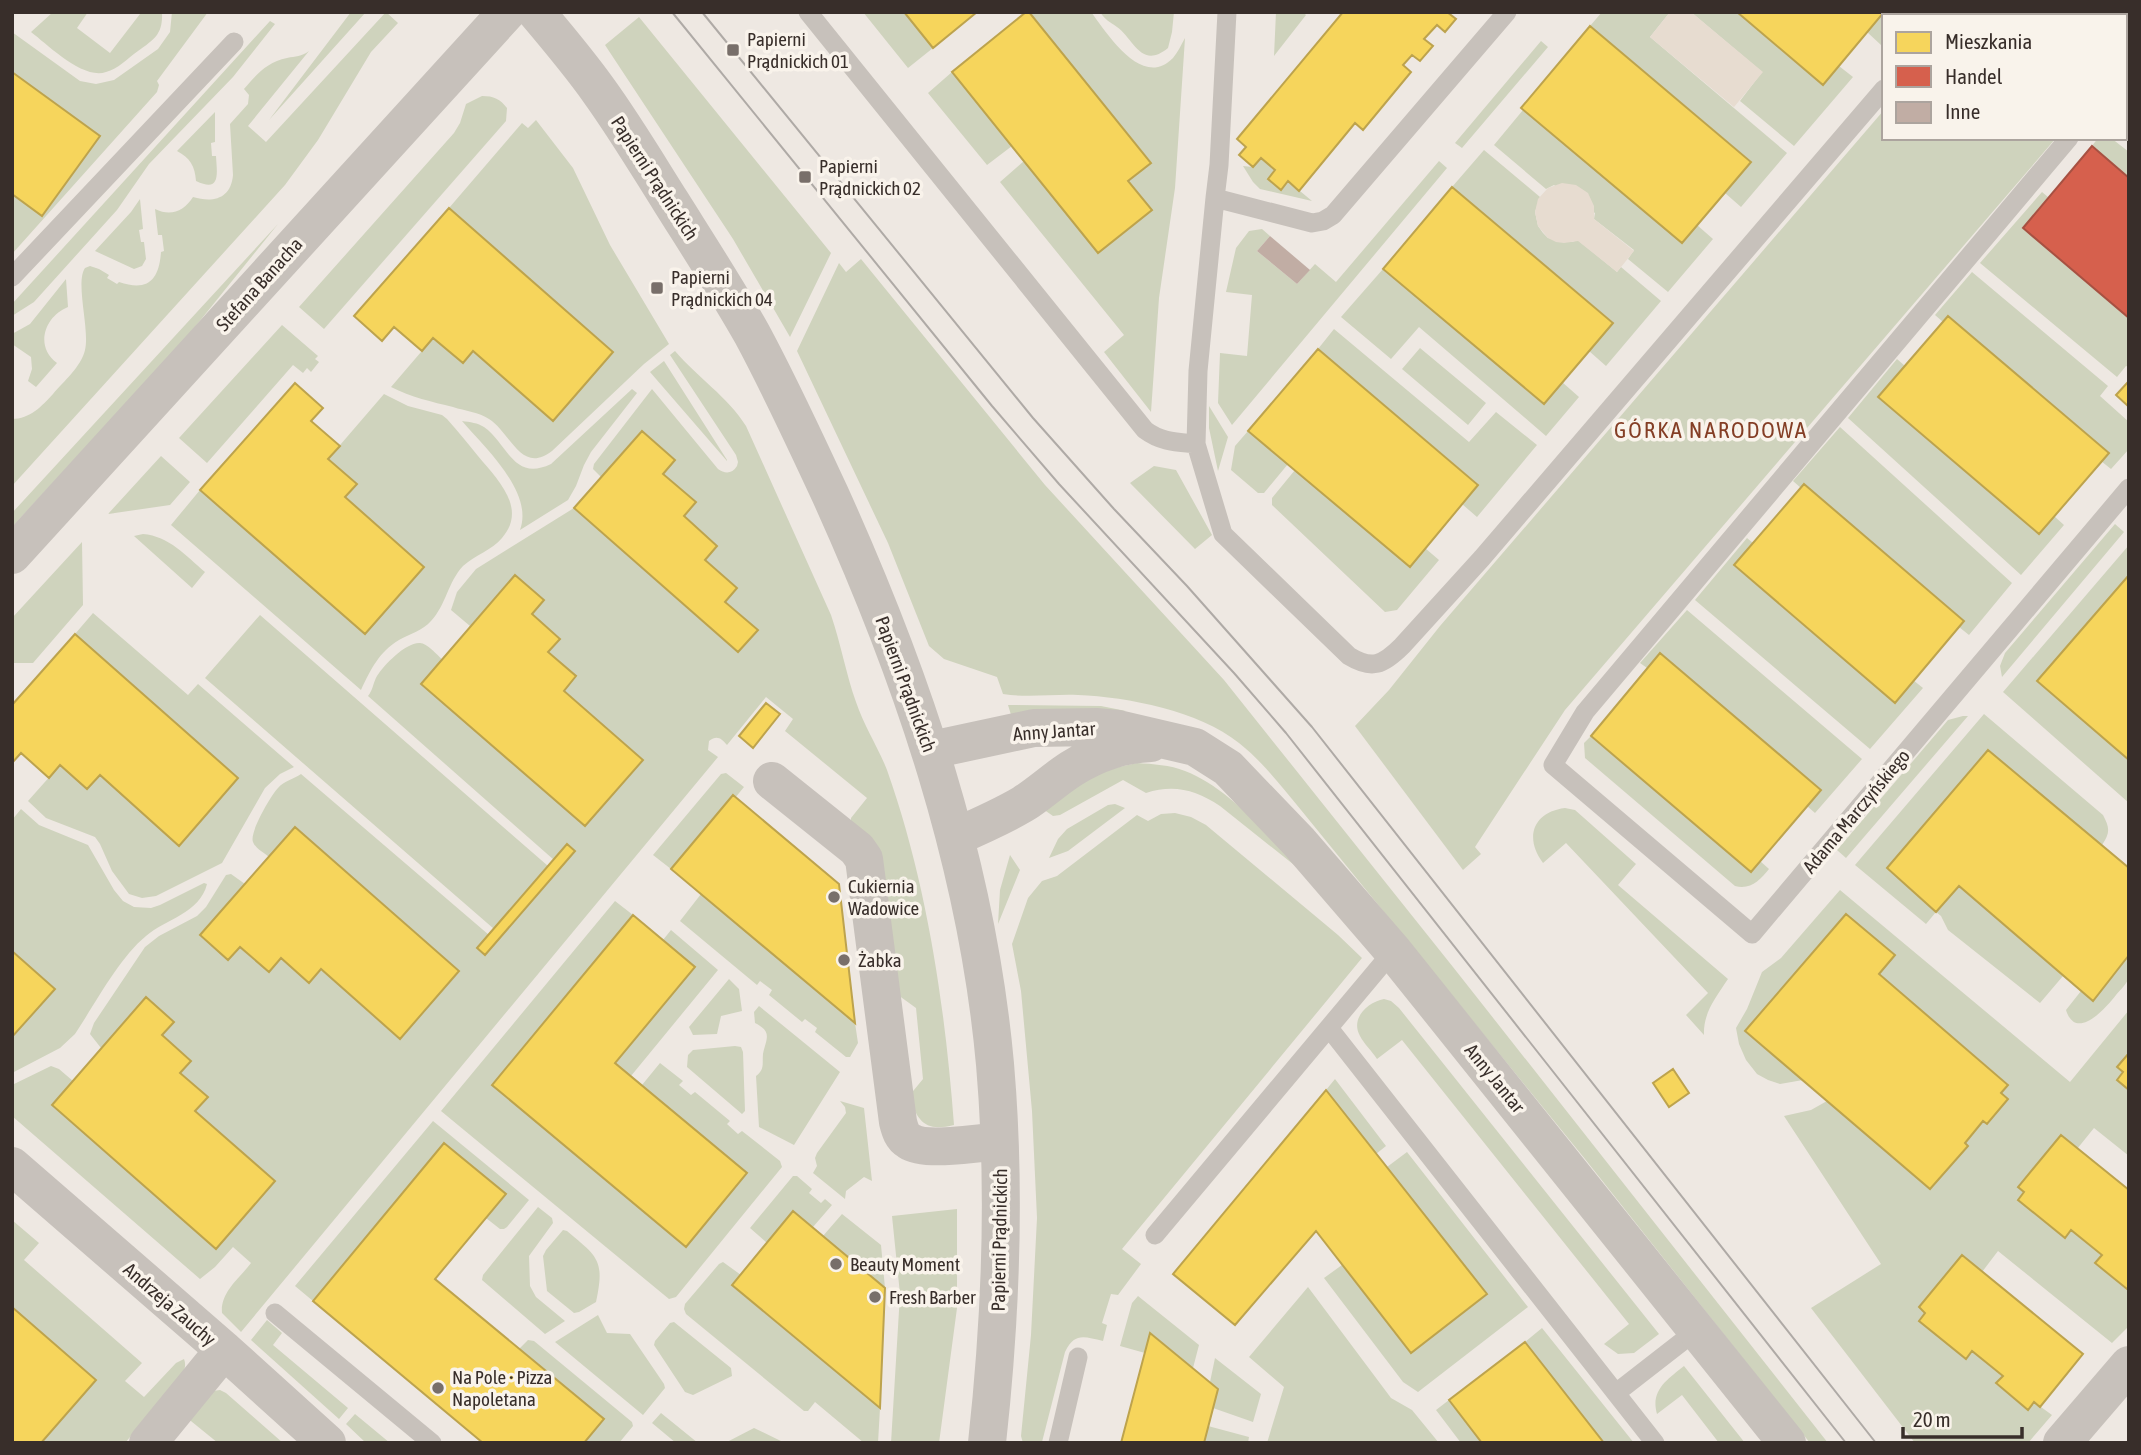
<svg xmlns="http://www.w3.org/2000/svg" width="2141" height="1455" font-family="'Asap Condensed',sans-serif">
<rect width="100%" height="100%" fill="#eee8e2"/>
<path fill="#cfd3bd" d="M53 12H88L77 28 110 53 140 14 139 12H162C163 34 155 39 138 51 128 58 118 69 106 72 83 80 48 45 31 32Z
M172 12H208L157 81 159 85 157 92 12 254V194L43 216 100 136 12 72V32L80 81 96 84 114 80 158 49 170 32Z
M351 12H366L269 120Z
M386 12 398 23 371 52 318 140 285 185 12 486V419C30 419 42 406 53 394 64 381 81 367 85 350 90 329 75 283 85 268L90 266 99 269 109 275 107 278 117 284 119 282C148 292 159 280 161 252L164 251 162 235H158L155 209C171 217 184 211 193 197 213 203 231 199 233 175L230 124 248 104 249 95 244 89C257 74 267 62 287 58 296 56 301 57 309 51L248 126 266 142Z
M863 12H904L933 48 908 68Z
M1029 12H1091C1107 33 1142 90 1173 58 1178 52 1181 45 1185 38L1175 188 1159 298 1151 412 1104 352 1124 335 1000 182 1024 161 1098 253 1152 210 1128 181 1151 162Z
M1100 12H1174L1172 32 1168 48C1141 70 1134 39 1117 27 1109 21 1106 21 1100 12Z
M1276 12H1303L1306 15 1274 56Z
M1602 12H1670L1650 37 1787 153 1741 207 1725 193 1751 161 1590 26Z
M1691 12H1737L1823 85 1839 66 1853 77 1794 146 1740 101 1762 72Z
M1884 12H1908L1905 16H1884V42L1881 45 1867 32Z
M639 17 831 253 790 337 733 239 605 45Z
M270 21 275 24 233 77 149 164 117 210 34 302 12 316V304Z
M1541 41 1548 47 1462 148 1455 143Z
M952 72 1012 146 987 165 928 93Z
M482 96C494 96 500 99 507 108L506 121 324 329 299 307 454 133 460 123 466 104Z
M1523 110 1682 243 1697 225 1713 239 1668 292 1628 259 1634 250 1594 219 1595 213 1554 185 1546 189 1494 145Z
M1884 110V138H2056L1565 710 1475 847 1481 854 1463 870 1355 726 1389 690 1440 626Z
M215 112V142L211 143 212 156H216C217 174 221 193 196 181 195 166 190 158 177 151Z
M536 120 573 168 610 245 669 344 644 364 552 451C521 475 511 433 489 419 479 412 465 411 453 407 432 402 411 397 391 387L433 338 462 363 473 351 449 208 522 123 528 128Z
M2098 138H2111L2129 152V178L2092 146Z
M1484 150 1540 197 1535 212 1538 226 1543 233 1548 238 1572 242 1578 240 1617 272 1621 267 1661 301 1606 366 1589 351 1613 322 1452 187Z
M1261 158 1275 170 1268 179 1281 190 1288 181 1312 201 1260 189 1253 182 1243 166 1253 167Z
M1439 161 1447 168 1232 425 1218 403 1220 353 1247 356 1252 295 1226 292 1236 248 1249 231 1262 229 1270 236 1257 251 1297 284 1315 264 1336 282Z
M2042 192 2048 197 2023 228 2129 318V367L2126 366 2117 377 1980 263Z
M140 199 143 229 139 230 141 242H144L146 259 142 266 134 269 95 251 131 212Z
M278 224 182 343 12 527V513Z
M861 259 1045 485 1224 680 1453 967 1828 1443H1810L1585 1159 1301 810C1282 787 1263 762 1239 743 1199 711 1128 697 1078 695 1052 694 1028 698 1003 694L997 677 944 659 929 646 888 543 797 351 839 263 846 272Z
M1383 269 1545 403 1562 382 1579 397 1546 436 1419 327 1391 359 1341 317Z
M1972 272 2108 386 2100 396 2129 422V449L2111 469 2101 461 2108 452 1948 316 1943 322 1935 315Z
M66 279 68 307C45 316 34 346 57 363L36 387 28 381 32 369 31 357 12 344V334L30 324Z
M282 325 318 356 315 359 319 362 311 372 307 368 303 373 293 365 207 463 179 438Z
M1334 329 1469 442 1496 412 1537 445 1477 517 1462 504 1478 484 1318 349Z
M1420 348 1486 403 1468 425 1402 369Z
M675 351C697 377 728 397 746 426L831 615C841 644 846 674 856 702 864 726 878 747 887 770 927 883 945 1006 954 1125 925 1132 918 1122 909 1096L923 1079 916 1008 898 995 851 822V818L867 798 785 731 793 719 766 697 727 745C721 738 717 735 709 741L708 750 718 757 241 1332 222 1313C220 1292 240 1278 251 1263L233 1247 215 1267 200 1279 12 1116V1085L51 1066 59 1069 73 1081 52 1105 216 1248 275 1181 195 1111 207 1097 180 1073 191 1060 162 1035 174 1021 147 998 101 1048 90 1034 94 1023 145 947 159 936 197 916 206 907 226 875 231 874 245 884 200 936 228 960 240 947 269 972 281 958 309 983 321 969 399 1039 459 972 295 827 269 857C264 853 255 848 253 842 249 833 271 795 278 788 284 781 294 779 301 774L489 935 477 948 485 955 575 851 567 844 554 860 368 696C373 690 373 683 377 676 384 665 406 642 420 643 427 643 437 655 442 659L421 684 585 826 643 760 564 691 576 676 548 652 560 638 532 614 544 600 515 575 470 626 451 610 457 592 476 569 574 508 737 652 758 630 725 602 737 588 705 560 717 546 684 516 696 502 663 474 674 459 641 431 601 477 593 469 594 464 652 389 718 469C725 474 732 474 737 466L738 462 736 455 670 355Z
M1897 359 1905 366 2039 534 2054 516 2064 525 2021 575 1848 418Z
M664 361 727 460V461L650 372Z
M632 389 637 393 591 452 584 465 576 486 568 500 520 530C534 492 485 448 462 421 470 422 478 423 484 427 508 444 513 482 551 464Z
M384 394 408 406 442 415 447 419C458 431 468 444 478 456 497 479 528 508 502 538 492 550 475 555 463 566 448 582 446 605 431 621 423 630 410 634 399 640 379 652 371 669 361 690L171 525 200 490 365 634 424 567 345 497 356 484 328 459Z
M1209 406 1228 437 1218 471 1209 428Z
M1840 427 2012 583 1969 635 1959 627 1963 620 1804 484 1801 488 1793 481Z
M1248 431 1288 464 1264 493H1258L1231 470 1235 446Z
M161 456 190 482 170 505 108 514Z
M1154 466 1176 470 1212 535 1195 549 1130 483Z
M1295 470 1425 548 1439 560 1397 610 1385 612 1272 505V498Z
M2115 524 2124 532 2002 677 2000 666 2005 653Z
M143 534C169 536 186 556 205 572L192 588 134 536Z
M1747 538 1753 543 1734 566 1894 702 1913 680 1923 688 1870 749 1695 600Z
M82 542 83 605 33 663H12V618Z
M2129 545V575L2037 681 2129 760V803L2003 692Z
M1687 610 1862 759 1815 813 1807 806 1820 790 1640 663Z
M93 613 188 695 198 684 294 767 280 774 265 788 222 863 156 896 142 898 129 894 112 871 100 844 95 837 46 818 28 801 60 765 87 789 100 775 179 845 238 778 75 634Z
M260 615 548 866 494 929 205 678Z
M1008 705 1101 706 1126 711 1012 718Z
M1984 714 2103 815C2110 828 2110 833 2102 845L1988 750 1887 868 1936 911 1959 886 2063 976 2040 1003 1948 930 1941 916 1936 912 1926 924 1855 865Z
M1963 716H1968L1846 858 1837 850 1948 720Z
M1591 736 1751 872 1760 861 1769 869C1760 880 1751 890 1735 886L1585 758 1584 743Z
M1137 763C1153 764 1170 765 1185 771 1231 788 1278 846 1313 880L1220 806C1196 790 1174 784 1146 793L1123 780 1060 815 1053 816 1043 809 1097 772Z
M726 773 744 787 735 798 732 796 671 869 653 855 721 774Z
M1115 804 1125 808 1068 851 1049 858 1058 839 1067 829 1108 805Z
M1565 808 1575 810 1636 864 1618 885 1728 979C1716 997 1703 1013 1704 1035L1686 1015 1708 993 1566 843 1543 863C1524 838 1533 812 1565 808Z
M21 809 39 825 88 845 114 890 123 901 134 907 151 908 160 905 204 883 207 884C200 913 166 919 146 936 119 958 95 1004 75 1034L60 1048 12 1073V1037L55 989 12 951V820Z
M1175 813 1191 817 1206 825 1338 935 1362 958 1122 1249 1141 1264 1118 1295 1111 1294 1102 1323 1107 1325 1103 1341C1084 1337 1075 1332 1065 1352L1042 1442 1023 1443 1021 1436 1031 1335 1037 1218 1032 1111 1021 991 1012 944 1028 898 1042 881 1057 876 1137 815 1148 821 1161 814Z
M1010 855 1020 870 998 924 1000 890Z
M1840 890 2070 1082 2129 1010V1053L2117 1067C2136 1083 2129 1132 2129 1156L2094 1128 2077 1149 2061 1135 2018 1187 2024 1192 2018 1200 2064 1238 2071 1230 2102 1255 2095 1263 2127 1289 2129 1287V1326L2112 1343 1998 1251 1982 1272 1925 1313 1919 1320 1965 1359 1972 1351 2003 1376 1996 1384 2027 1409 2034 1402 2052 1415 2028 1443H1915L1811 1308 1881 1264 1784 1116 1811 1110 1827 1101 1965 1143 1983 1121 1986 1124 2008 1099 2001 1093 2008 1084 1879 974 1895 955 1846 914 1746 1031 1803 1080 1780 1084 1768 1080 1757 1074 1746 1060 1739 1044 1736 1028 1747 1009 1762 972 1781 958Z
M701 894 855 1023 858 1043 850 1057H846L815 1032 817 1028 805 1019 802 1022 769 995 772 990 760 981 757 985 680 921Z
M615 901 633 915 492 1085 686 1247 747 1173 642 1085 660 1063 683 1081 679 1085 691 1095 695 1092 730 1121 727 1124 738 1134 742 1131 780 1161 782 1167 676 1297 669 1299 441 1111Z
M671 930 718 970 631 1076 615 1063 663 940Z
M2129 955C2129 962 2130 971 2129 977 2127 984 2120 990 2116 995 2106 1008 2076 1042 2066 1010L2081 991 2093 1001Z
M729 979 739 989 742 1011 721 1016 717 1034 693 1035 689 1027Z
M1384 999 1391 1001 1399 1008 1659 1334 1634 1353 1618 1354 1604 1344 1629 1324 1402 1040 1377 1059C1372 1051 1364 1044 1360 1036 1350 1018 1368 1002 1384 999Z
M759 1006 840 1072 794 1145 759 1127 756 1076C765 1069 762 1064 763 1054 766 1039 773 1032 755 1023L754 1012Z
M735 1046 741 1047 743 1052 745 1111 742 1114 687 1067 688 1055 693 1050Z
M1335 1079 1386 1146 1376 1154 1326 1090Z
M840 1101 864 1108 872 1181 864 1177 846 1191 845 1199 813 1173 817 1166 815 1158 817 1153 846 1113 845 1107Z
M433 1121 529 1200 507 1227 504 1229H500L486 1218 506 1194 444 1143 313 1301 295 1286Z
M1407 1152 1528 1307 1418 1392 1403 1382 1324 1278 1342 1265 1411 1353 1487 1295 1387 1167Z
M793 1176H797L812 1189 809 1193 821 1203 825 1199 832 1205 813 1227 793 1211 767 1243 750 1228Z
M538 1207 552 1218 553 1223 529 1256 530 1286 536 1297 565 1321 545 1334 482 1280 483 1275Z
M957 1209V1308L939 1443H891L900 1294 892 1216Z
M842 1214 881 1245 885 1288 823 1236Z
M12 1220 39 1243 24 1260 142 1363 125 1381 144 1397 176 1363 184 1359C186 1364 185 1368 183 1374L125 1443H41L96 1380 12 1307 14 1248Z
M563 1230 567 1231C598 1257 605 1260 596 1302L579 1312 574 1313 547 1291 543 1256 546 1250Z
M723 1262 741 1275 732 1286 880 1408 878 1443H864L815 1402 808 1411H804L686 1314 684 1309 685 1304 719 1264Z
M1308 1287 1391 1398 1412 1410 1439 1443H1267L1284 1387 1249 1357Z
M1138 1296 1199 1345 1193 1368 1151 1333 1145 1353 1120 1346 1132 1303Z
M598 1315 607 1333 630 1334 664 1384 665 1388 643 1415 555 1342Z
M267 1320 282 1333 273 1345 348 1408 339 1419 251 1340Z
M674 1322 731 1368 732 1376 693 1395 685 1392 654 1345 655 1341 670 1323Z
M1542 1328 1634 1443H1604L1525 1342Z
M528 1340 534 1341 632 1422 633 1426 619 1443H584L604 1419 519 1349Z
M1215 1358 1261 1394 1253 1422 1213 1408 1218 1389 1210 1382Z
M1684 1366 1745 1443H1719L1682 1395 1657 1414C1650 1390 1668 1379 1684 1366Z
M220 1390 226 1393 283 1443H218L186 1417 213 1391Z
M1449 1400 1482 1443H1461L1436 1410Z
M661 1413 698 1443H676L652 1423Z
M355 1414 390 1443H366L346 1424Z
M1208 1426 1249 1437 1248 1443H1204Z
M754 1428 785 1443H725Z"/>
<path fill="#e7dcd0" d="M1670 12H1691L1763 72 1734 107 1650 37Z
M1562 183 1576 185 1588 193 1594 206V219L1634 251 1617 272 1578 241 1564 243 1556 242 1548 238 1538 226 1535 212 1538 199 1548 188Z"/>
<path fill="#f6d55c" stroke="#bda34d" stroke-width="2" d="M904 12H977L933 48Z
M1026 12H1029L1151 163 1128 181 1152 210 1098 253 952 72Z
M1343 12H1447L1456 19 1445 32 1437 25 1424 39 1433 46 1420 61 1412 55 1403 65 1411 72 1363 130 1355 123 1299 191 1288 181 1281 190 1268 179 1275 170 1261 158 1253 167 1239 155 1246 147 1237 139Z
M1737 12H1884L1823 85Z
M1590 26 1751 162 1682 243 1521 108Z
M12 72 100 136 42 216 12 194Z
M1452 187 1613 323 1544 404 1383 269Z
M449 208 613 352 553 421 473 351 463 363 433 338 422 351 394 327 382 341 354 316Z
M1948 316 2109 453 2039 534 1878 397Z
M1318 349 1478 485 1410 567 1248 431Z
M2128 382 2129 383V407L2116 395Z
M295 383 323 408 311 421 340 446 328 459 357 484 345 497 424 567 365 634 200 490Z
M642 431 675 460 663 474 696 502 684 516 717 546 705 560 737 588 725 602 758 630 738 652 574 508Z
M1804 484 1964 621 1895 703 1734 565Z
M515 575 544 600 532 614 560 639 548 652 576 676 564 691 643 760 585 826 421 684Z
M2129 575V760L2037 681Z
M75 634 238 778 179 846 100 775 87 789 60 765 49 778 21 753 12 763V705Z
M1660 653 1821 790 1751 872 1591 736Z
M766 703 780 714 753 748 739 736Z
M1988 750 2129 868V955L2093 1001 1959 886 1936 912 1887 868Z
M733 795 839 884 855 1023 671 869Z
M295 827 459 971 400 1039 321 969 309 983 281 958 269 972 240 947 228 960 200 935Z
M567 844 575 851 485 955 477 948Z
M1846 914 1895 955 1879 974 2008 1085 2001 1093 2008 1099 1987 1124 1983 1121 1965 1143 1968 1146 1930 1189 1745 1031Z
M633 915 695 967 615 1063 747 1173 686 1247 492 1085Z
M12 951 55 989 12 1037Z
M146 997 174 1022 162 1035 191 1061 180 1073 208 1097 195 1111 275 1181 216 1249 52 1105Z
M2129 1053V1090L2117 1080 2123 1072 2117 1067Z
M1673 1069 1689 1093 1669 1107 1653 1083Z
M1326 1090 1487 1294 1411 1353 1316 1231 1235 1325 1173 1274Z
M2061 1135 2129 1190V1287L2127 1289 2095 1263 2102 1255 2071 1230 2065 1238 2018 1200 2024 1192 2018 1187Z
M444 1143 506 1194 435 1279 604 1419 584 1443H483L313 1301Z
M793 1211 885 1288 880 1408 732 1285Z
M1962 1255 2083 1354 2040 1407 2034 1402 2028 1410 1996 1383 2003 1376 1972 1351 1966 1359 1919 1321 1925 1313 1919 1307Z
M12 1307 96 1380 41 1443H12Z
M1150 1333 1218 1389 1204 1443H1121Z
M1525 1342 1604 1443H1482L1449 1400Z"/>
<path fill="#d6604d" stroke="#a75142" stroke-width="2" d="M2092 146 2129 178V318L2023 228Z"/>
<path fill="#c1ada4" d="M1270 236 1310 270 1297 284 1257 251Z"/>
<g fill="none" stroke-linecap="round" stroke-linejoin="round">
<path stroke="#c7c1bb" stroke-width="19" d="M808 12 1145 430C1161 442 1176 442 1196 444
M1507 12 1333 215 1323 221 1312 223 1215 198 1198 371 1196 444 1223 534 1349 656C1372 670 1383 665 1402 646L1482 558 1884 89
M1946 16 1949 12
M2069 138 1585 712 1553 765 1752 934 2129 488
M1215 198 1219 165 1227 12
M12 277 234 42
M1329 1028 1655 1443
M1155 1235 1393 951
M275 1313 432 1443
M1616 1393 1697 1330
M1058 1443 1078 1357"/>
<path stroke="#c7c1bb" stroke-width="38" d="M536 12C558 38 580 64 599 91 625 127 647 164 671 202 698 245 726 288 752 334 780 386 805 440 830 494 912 675 977 865 995 1064 1006 1191 1001 1316 987 1443
M2005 12 2009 16
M2074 12 2078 16
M2125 52 2129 54
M2125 105 2129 107
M12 555 507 12
M931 750 1034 728 1096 727 1118 729 1195 747 1228 768 1299 842 1393 951 1787 1443
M772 781 857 849 864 859 898 1122C900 1130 902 1137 909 1141 925 1152 979 1143 999 1141
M955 837C978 827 1001 817 1023 804 1039 794 1054 780 1071 769 1095 754 1123 744 1151 743
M12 1166 224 1350 327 1443
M148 1443 224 1350
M2062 1443 2129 1365"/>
<path stroke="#afaaa6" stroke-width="2" d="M672 12 992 406 1059 484 1234 673 1286 733 1846 1443
M702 12 1033 418 1114 509 1187 586 1312 727 1876 1443"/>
</g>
<g fill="#786f6a" stroke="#f9f3eb" stroke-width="2.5">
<rect x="726" y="43" width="14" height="14" rx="3.5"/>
<rect x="798" y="170" width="14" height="14" rx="3.5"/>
<rect x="650" y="281" width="14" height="14" rx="3.5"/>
<circle cx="834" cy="897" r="7"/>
<circle cx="844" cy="960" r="7"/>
<circle cx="836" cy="1264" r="7"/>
<circle cx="875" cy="1297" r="7"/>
<circle cx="438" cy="1388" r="7"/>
</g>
<g text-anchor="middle" stroke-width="7" stroke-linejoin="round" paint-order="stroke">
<g font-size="19" fill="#382e2a" stroke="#f9f3eb" text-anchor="start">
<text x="747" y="46">Papierni<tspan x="747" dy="22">Prądnickich 01</tspan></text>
<text x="819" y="173">Papierni<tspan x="819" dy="22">Prądnickich 02</tspan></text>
<text x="671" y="284">Papierni<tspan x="671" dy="22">Prądnickich 04</tspan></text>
<text x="848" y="893">Cukiernia<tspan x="848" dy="22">Wadowice</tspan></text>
<text x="858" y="967">Żabka</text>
<text x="850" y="1271">Beauty Moment</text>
<text x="889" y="1304">Fresh Barber</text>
<text x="452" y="1384">Na Pole • Pizza<tspan x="452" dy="22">Napoletana</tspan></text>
</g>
<g font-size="19" fill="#382e2a" stroke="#f9f3eb">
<text transform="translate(655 178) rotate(57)" y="7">Papierni Prądnickich</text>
<text transform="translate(259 284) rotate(-48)" y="7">Stefana Banacha</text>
<text transform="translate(906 684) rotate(70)" y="7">Papierni Prądnickich</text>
<text transform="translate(1054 731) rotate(-4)" y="7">Anny Jantar</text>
<text transform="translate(1856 811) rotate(-50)" y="7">Adama Marczyńskiego</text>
<text transform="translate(1495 1078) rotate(51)" y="7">Anny Jantar</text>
<text transform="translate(999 1240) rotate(-89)" y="7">Papierni Prądnickich</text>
<text transform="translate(170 1304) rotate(41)" y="7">Andrzeja Zauchy</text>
</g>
<g font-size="23" letter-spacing="2" fill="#843e25" stroke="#f9f3eb">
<text x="1711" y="438">GÓRKA NARODOWA</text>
</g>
</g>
<rect width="2141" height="1455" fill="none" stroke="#382e2a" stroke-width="28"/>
<rect x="1882" y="14" width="245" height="126" fill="#f9f3eb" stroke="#aca49e" stroke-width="2"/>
<rect x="1896" y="32" width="35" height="21" fill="#f6d55c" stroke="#aca49e" stroke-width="2"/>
<text x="1945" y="49" font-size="21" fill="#382e2a">Mieszkania</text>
<rect x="1896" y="66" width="35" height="21" fill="#d6604d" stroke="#aca49e" stroke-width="2"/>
<text x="1945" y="84" font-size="21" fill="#382e2a">Handel</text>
<rect x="1896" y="102" width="35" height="21" fill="#c1ada4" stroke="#aca49e" stroke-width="2"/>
<text x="1945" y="119" font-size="21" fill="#382e2a">Inne</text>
<path d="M1903 1427v10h119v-10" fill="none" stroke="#382e2a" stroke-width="3.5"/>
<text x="1913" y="1427" font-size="21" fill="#382e2a" stroke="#f9f3eb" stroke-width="5" paint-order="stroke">20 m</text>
</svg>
